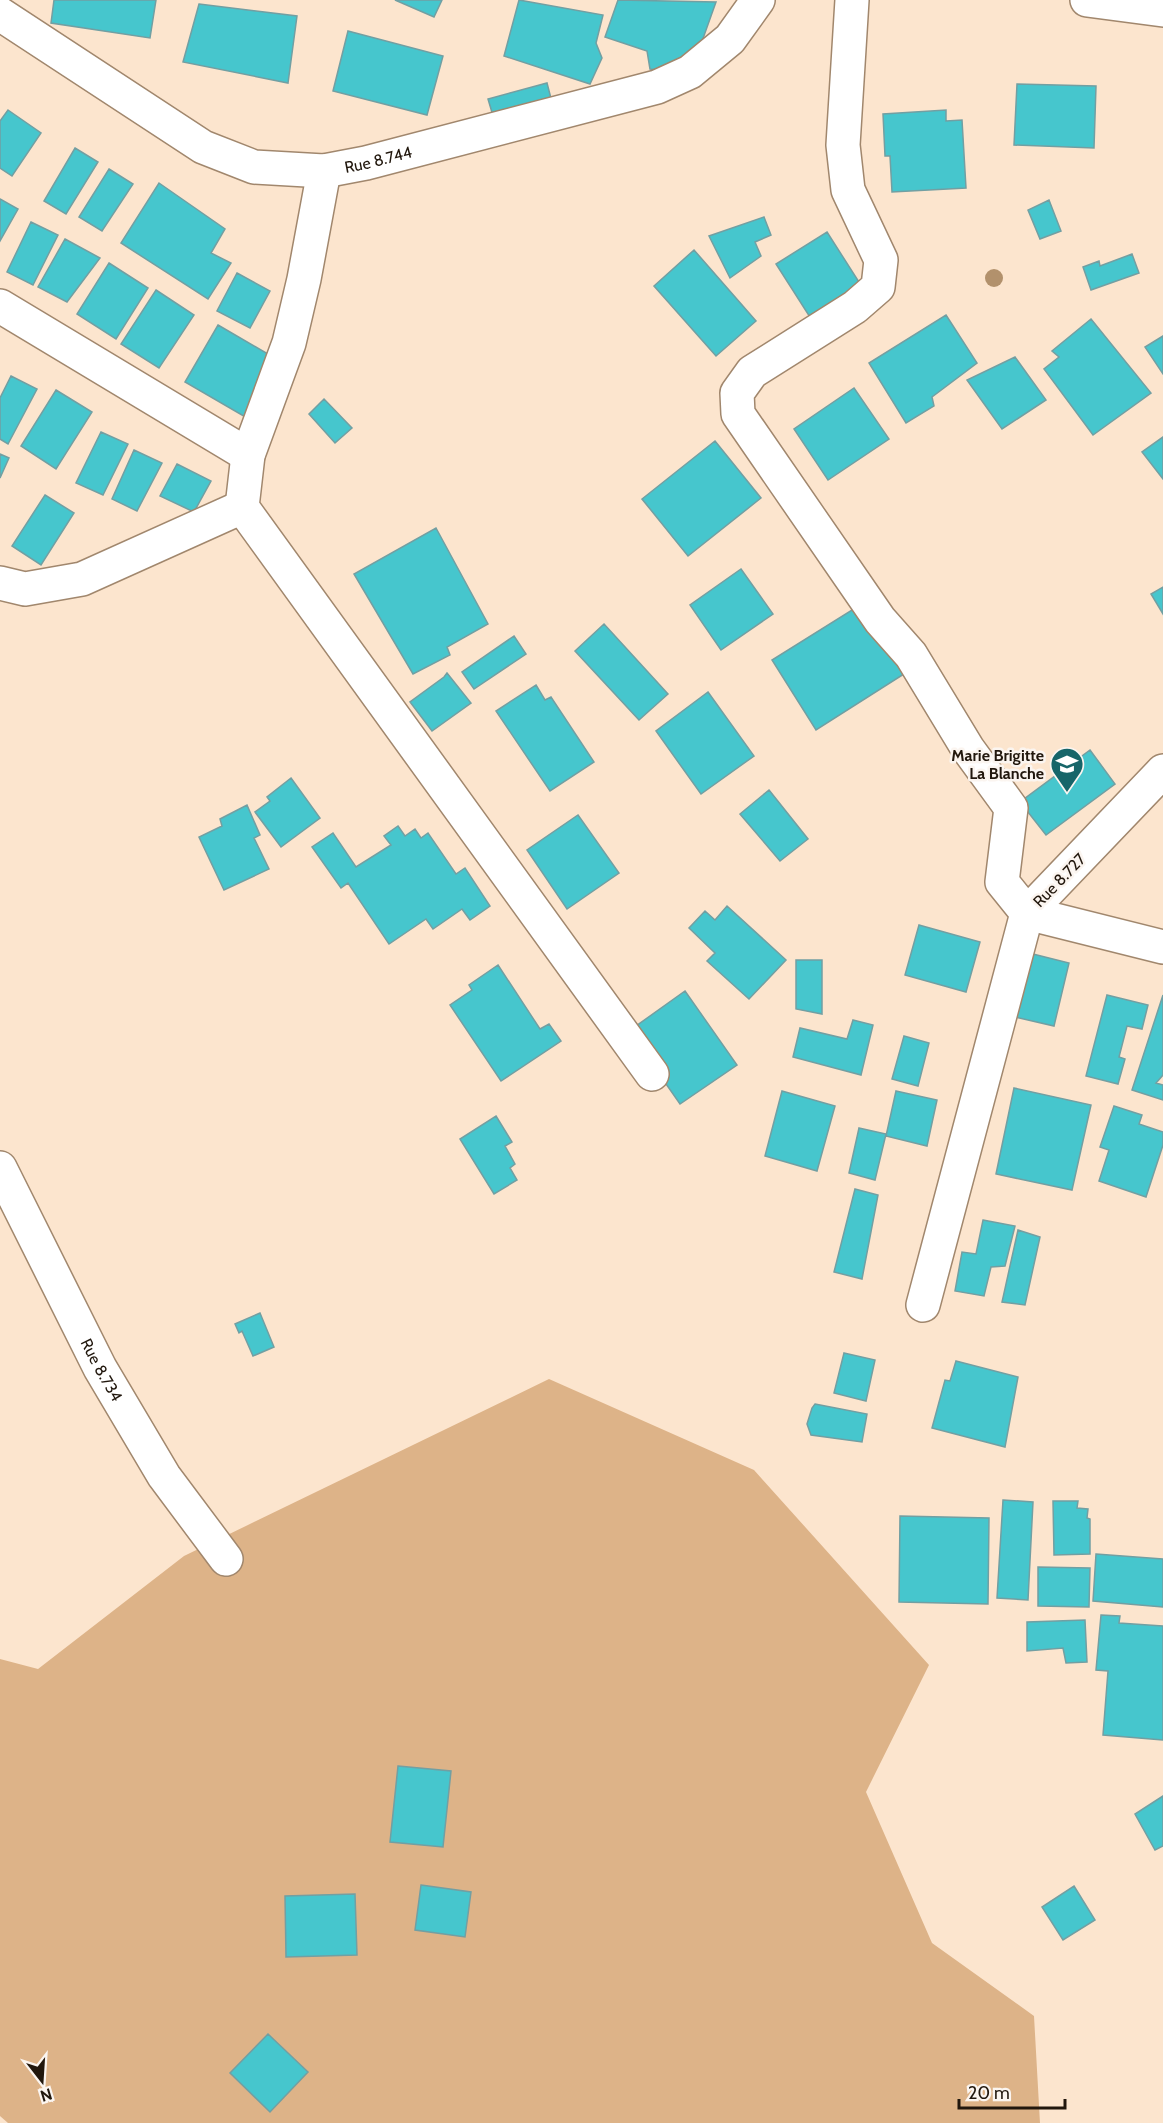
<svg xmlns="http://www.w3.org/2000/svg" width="1163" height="2123" font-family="Cabin,sans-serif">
<rect width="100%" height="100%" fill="#fce5ce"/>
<path fill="#ddb388" d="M549 1379 754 1470 929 1665 866 1792 932 1943 1034 2016 1040 2123H8L0 2116V1659L38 1669 184 1556Z"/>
<path fill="#46c6cd" stroke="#729fa2" stroke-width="1.5" d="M54 0H156L150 38 51 23Z
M395 0H442L434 17Z
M519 0 603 15 596 43 602 58 590 84 504 56Z
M618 0 716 2 690 75 650 69 647 51 605 37Z
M199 4 297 16 288 83 183 62Z
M348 31 443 56 427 115 333 91Z
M547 83 554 110 496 126 488 99Z
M1017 84 1096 86 1094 148 1014 145Z
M8 110 41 133 12 176 0 168V121Z
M946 110V121L962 120 966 188 892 192 890 156H885L883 114Z
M75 148 98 162 66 214 44 201Z
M109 169 133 184 102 231 79 217Z
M159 183 225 229 211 253 231 263 208 299 121 243Z
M0 199 18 209 0 241Z
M1049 200 1061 231 1040 239 1028 210Z
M764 217 771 235 755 242 761 256 730 278 709 236Z
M31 222 58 235 33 285 7 272Z
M827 232 866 293 815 325 776 264Z
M65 239 100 258 67 302 38 287Z
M694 250 756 321 716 356 654 286Z
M1132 254 1139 273 1091 290 1083 267 1099 261 1100 266Z
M109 263 148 288 116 339 77 314Z
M237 273 270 291 250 328 217 311Z
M156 290 194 315 159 368 121 344Z
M946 315 977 363 932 397 934 406 906 423 869 363Z
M1091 319 1151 393 1093 435 1044 369 1059 357 1052 351Z
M218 325 280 361 247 418 185 382Z
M1163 336V374L1145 347Z
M1015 357 1046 400 1002 429 967 380Z
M11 376 37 389 8 444 0 439V398Z
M854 388 889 439 828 480 794 429Z
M56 390 92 412 56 469 21 446Z
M324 399 352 428 335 443 309 414Z
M101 432 128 444 103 495 76 483Z
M1163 437V479L1142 452Z
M715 441 761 498 688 556 642 499Z
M134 450 162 463 137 511 112 499Z
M0 454 9 458 0 478Z
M177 464 211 481 194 512 160 496Z
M45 495 74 513 41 565 12 546Z
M436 528 488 624 447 647 450 655 413 674 354 574Z
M741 569 773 614 721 650 690 605Z
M1163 587V614L1151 594Z
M860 605 904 674 816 730 772 660Z
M604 624 668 694 639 720 575 651Z
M514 636 526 654 474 689 462 672Z
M447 673 471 703 432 731 410 702 444 677Z
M536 685 545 700 551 697 594 762 550 791 496 711Z
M708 692 754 756 701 794 656 731Z
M1090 750 1115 784 1046 835 1020 802Z
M291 778 320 818 281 847 255 812 270 801 267 797Z
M769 790 808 839 780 861 740 814Z
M247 805 260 835 254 838 269 869 224 890 199 837 222 826 220 819Z
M578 815 619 873 567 909 527 850Z
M398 826 405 836 415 829 421 838 428 833 456 874 465 868 490 906 470 920 462 909 433 929 426 919 389 944 348 883 341 888 312 847 333 833 356 867 391 845 384 836Z
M727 906 786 960 749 999 707 961 715 953 689 928 705 911 715 920Z
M919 925 980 942 966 992 905 975Z
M1029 953 1069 963 1054 1026 1015 1017Z
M796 960H822V1014L796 1009Z
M498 965 540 1029 549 1024 561 1041 501 1081 450 1005 472 990 469 985Z
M685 991 737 1065 680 1104 629 1031Z
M1107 995 1148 1005 1142 1029 1127 1026 1119 1057 1125 1059 1118 1084 1086 1076Z
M1163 995V1075L1156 1083 1163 1085V1100L1132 1090Z
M853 1020 873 1025 861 1075 793 1057 800 1028 847 1039Z
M904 1036 929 1043 918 1086 892 1079Z
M1014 1088 1091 1105 1072 1190 996 1174Z
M782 1091 835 1106 817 1171 765 1156Z
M896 1091 937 1100 927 1146 886 1136Z
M1114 1106 1142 1115 1139 1124 1163 1132V1145L1146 1197 1099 1181 1109 1150 1100 1147Z
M496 1116 512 1142 505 1146 515 1164 510 1168 517 1180 494 1194 460 1139Z
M859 1128 886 1134 875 1180 849 1173Z
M855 1189 878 1195 862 1279 834 1272Z
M983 1220 1015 1226 1005 1266 991 1267 984 1296 955 1291 962 1252 976 1254Z
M1018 1230 1040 1237 1025 1305 1002 1302Z
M260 1313 274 1347 253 1356 242 1331 239 1333 235 1324Z
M844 1353 875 1360 866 1401 834 1393Z
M956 1361 1018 1377 1005 1447 932 1428 945 1380 950 1381Z
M815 1404 867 1414 862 1442 811 1435 807 1424 812 1408Z
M1003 1500 1033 1502 1028 1600 997 1598Z
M1053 1501H1078L1077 1508 1088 1509 1087 1518 1090 1519V1554L1054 1555Z
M900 1516 989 1518 988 1604 899 1602Z
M1096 1554 1163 1559V1607L1093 1601Z
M1038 1567 1090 1568 1089 1607 1038 1606Z
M1101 1615 1120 1616 1119 1623 1163 1626V1740L1103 1735 1108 1671 1096 1670Z
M1085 1620 1087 1662 1066 1663 1063 1648 1027 1651V1622Z
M398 1766 451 1771 443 1847 390 1842Z
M1163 1796V1846L1155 1850 1135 1814Z
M421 1885 471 1892 465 1937 415 1930Z
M1074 1886 1095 1920 1063 1940 1042 1907Z
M355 1894 357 1955 286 1957 285 1896Z
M268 2034 308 2072 270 2112 230 2073Z"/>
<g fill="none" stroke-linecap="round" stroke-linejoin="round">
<defs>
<g id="minor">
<path d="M852 0 843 145 848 190 881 260 878 287 855 307 752 372 737 393 738 414 880 620 911 655 968 749 1011 808 1002 882 1027 913 923 1305"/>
<path d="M1087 0 1163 10"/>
<path id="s1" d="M0 14 203 147 254 167 324 171 366 163 657 87 690 72 730 39 758 0"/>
<path d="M324 171 304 279 289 343 248 455 242 507 652 1074"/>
<path d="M0 306 248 455"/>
<path d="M0 583 25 589 82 579 242 507"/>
<path d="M1163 771 1027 913 1163 947"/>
<path id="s2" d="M0 1168 100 1368 164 1476 226 1559"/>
</g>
</defs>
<use href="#minor" stroke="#a1876d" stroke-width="36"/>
<use href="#minor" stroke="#fff" stroke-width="33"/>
</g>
<circle fill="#b2916c" cx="994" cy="278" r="9"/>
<defs>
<symbol id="school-pin" viewBox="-11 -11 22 30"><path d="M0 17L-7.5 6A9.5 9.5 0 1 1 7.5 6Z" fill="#166569" stroke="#fbf5f0"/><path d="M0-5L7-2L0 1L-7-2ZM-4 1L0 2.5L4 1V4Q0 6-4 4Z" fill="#fff"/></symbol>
</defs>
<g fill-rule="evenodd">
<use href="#school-pin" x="1048" y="745" width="38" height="52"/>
</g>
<g text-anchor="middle" stroke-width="5" stroke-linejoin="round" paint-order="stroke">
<g font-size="16" fill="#21170d" stroke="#fbf5f0">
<text dy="6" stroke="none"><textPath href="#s1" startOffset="423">Rue 8.744</textPath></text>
<text transform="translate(1059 880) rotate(-46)" y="6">Rue 8.727</text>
<text dy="6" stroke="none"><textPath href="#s2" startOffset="226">Rue 8.734</textPath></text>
</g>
<g font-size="16" font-weight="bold" fill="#21170d" stroke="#fbf5f0" text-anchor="end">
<text x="1044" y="761">Marie Brigitte<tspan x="1044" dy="18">La Blanche</tspan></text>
</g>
</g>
<g transform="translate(42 2081) rotate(163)" stroke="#fbf5f0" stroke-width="4.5" paint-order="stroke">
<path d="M0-4.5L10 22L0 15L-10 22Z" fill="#21170d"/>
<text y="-9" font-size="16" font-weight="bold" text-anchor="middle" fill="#21170d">N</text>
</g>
<path d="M959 2099v9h106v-9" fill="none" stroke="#21170d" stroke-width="3"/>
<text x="968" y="2099" font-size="18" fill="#21170d" stroke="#fbf5f0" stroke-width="4.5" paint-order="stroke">20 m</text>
</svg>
